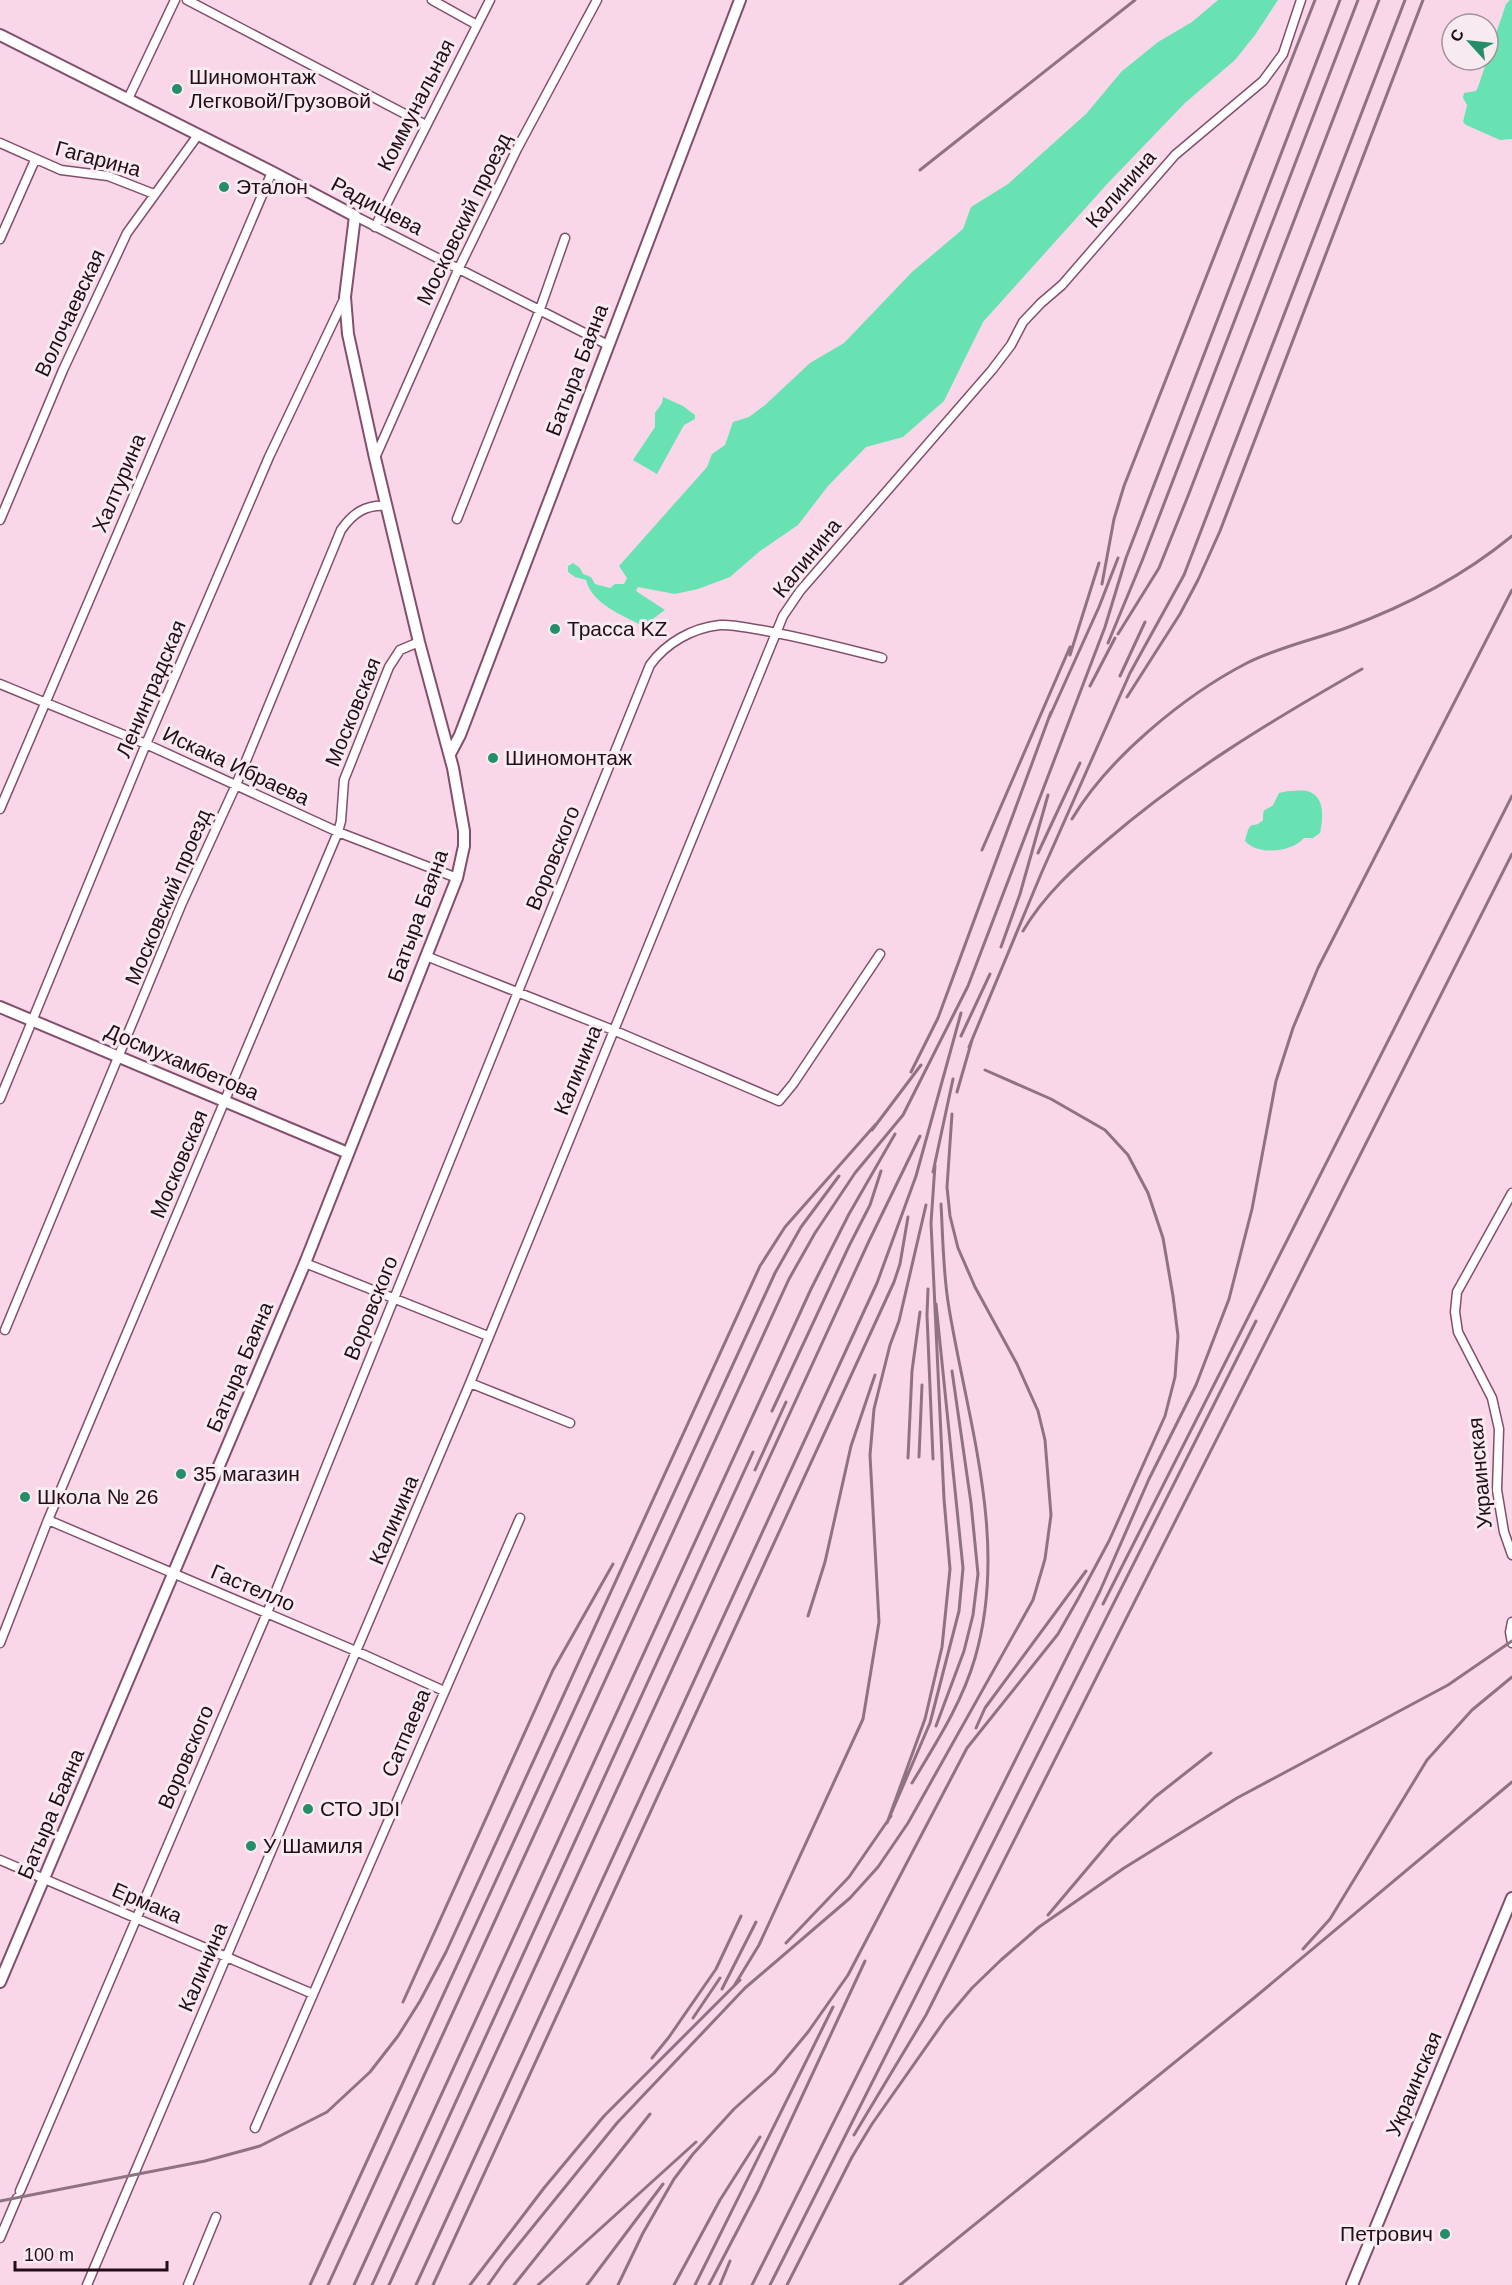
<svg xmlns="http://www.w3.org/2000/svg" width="1512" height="2285" font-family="Arial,sans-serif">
<rect width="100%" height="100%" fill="#fad6e9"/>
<path fill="#69e2b3" d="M1218 0H1278L1255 35 1235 60 1185 103 1108 183 983 322 944 401 903 437 866 447 828 486 798 525 760 551 730 577 698 589 675 594 638 587 636 591 665 610 643 626C622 615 592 604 586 580L575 577 568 572V566L573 563 580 568 583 574 591 577 595 584 610 588 615 584H624L627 578 619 566 707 467 712 454 725 445 733 422 749 417 765 405 810 363 844 343 912 272 963 229 971 207 1008 184 1087 113 1121 72 1158 42 1192 22Z
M1510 0H1512V139L1500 140 1466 125 1463 122 1467 105 1463 98 1464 93 1476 91 1478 87 1506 4Z
M663 397 683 406 695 415V419L684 425 657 474 633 460 655 427V413L662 403Z
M1288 791C1294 791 1302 790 1307 791 1326 796 1323 819 1320 833L1313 838H1304C1292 852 1258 856 1245 841 1251 816 1252 831 1263 820 1263 806 1265 812 1273 805L1279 793Z"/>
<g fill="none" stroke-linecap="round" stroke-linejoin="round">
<defs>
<path id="minor" d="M187 0 426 125
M432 0 477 25
M128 99 175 0
M0 143 61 170 108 176 154 194
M355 216 608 345
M375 227 490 0
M0 239 35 160
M375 458 458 270 517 149 597 0
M457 519 539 312 565 238
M0 520 63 370 127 233 198 135
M0 684 146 744 338 832 457 878
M0 809 272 172
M426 956 613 1030 779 1101 793 1084 880 954
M0 1099 146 744 269 457 345 297
M1512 1193 1457 1292 1455 1312 1458 1332 1492 1398 1499 1429 1497 1490 1504 1532 1512 1555
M305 1263 488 1336
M5 1330 182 903 236 785 341 530C353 513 366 504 387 506
M470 1383 570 1423
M48 1520 358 1652 444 1691
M1512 1622 1510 1632 1512 1643
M0 1643 48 1520 338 832 341 821 344 780 389 667 400 650 419 642
M0 1860 313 1994
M255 2128 520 1518
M20 2191 267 1613 650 665C666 643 692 628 720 625 733 624 747 628 761 630 801 637 842 648 882 658
M0 2238 17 2198
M87 2285 470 1383 783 616 800 591 992 370 1011 345 1023 322 1041 303 1062 285 1175 155 1263 81 1283 54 1301 0
M188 2285 216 2217"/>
<path id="tertiary" d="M0 35 272 172 355 216 345 297 348 334 375 458 419 642 453 768 464 831V846L457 878 305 1263 0 1982
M450 754 460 735 740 0
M0 1007 348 1153
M1352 2285 1512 1898"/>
</defs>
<use href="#minor" stroke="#824f6c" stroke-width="11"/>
<use href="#tertiary" stroke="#824f6c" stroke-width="14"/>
<use href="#minor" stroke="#fff" stroke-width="8"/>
<use href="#tertiary" stroke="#fff" stroke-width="10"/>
<path stroke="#8f7382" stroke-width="3" d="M920 170 1135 0
M1102 584 1114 519 1124 486 1315 0
M1118 634 1159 568 1188 496 1379 0
M1108 643 1142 561 1358 0
M1070 655 1099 563
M1120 676 1145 622
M1090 686 1115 638
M1127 697 1180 614 1198 580 1220 531 1423 0
M1049 718 1099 607 1118 558
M1072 819C1108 758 1185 695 1247 663 1279 647 1313 640 1346 628 1406 606 1462 577 1512 536
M982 850 1070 647
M1038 853 1080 763
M1023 931C1044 895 1075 867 1106 841 1186 772 1271 721 1362 669
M1001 947 1020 894 1048 795
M961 1036 990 974
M969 1047 1041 874 1130 673 1184 575 1405 0
M911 1072 938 1018 1051 712
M957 1092 972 1040
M872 1130 921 1065
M935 1165 931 1223 944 1499 950 1569 942 1647 925 1719 887 1823 930 1723 959 1611 963 1568 936 1304
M933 1172 953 1079
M928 1289 927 1315 933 1459
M772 1411 849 1246 870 1205 881 1171
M919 1457 922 1385
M908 1458 912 1371 920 1312
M755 1470 786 1402
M1103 1604 1512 796
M808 1616 825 1562 851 1446 875 1375
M936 1726 964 1651 973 1615 978 1574 971 1503 952 1371
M976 1728 985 1708 1086 1571
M912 1783C936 1743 962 1703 975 1658 1009 1542 968 1423 949 1308 943 1274 943 1238 941 1204
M1048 1915 1113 1838 1155 1797 1211 1753
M786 1943 849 1877 891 1816
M1303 1949 1330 1919 1427 1760 1472 1710 1512 1677
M734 1986 759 1945 863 1719 879 1622 870 1455 874 1409 890 1345 899 1321 926 1205
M722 1989 756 1922
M403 2002 553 1670 613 1564
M693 2018 720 1978
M652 2058 669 2037 716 1969 741 1916
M854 2135 926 2015 1512 854
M0 2201 205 2161 260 2146 327 2112 370 2072 398 2036 420 2001 446 1952 760 1266 785 1227 876 1124
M310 2285 775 1273 801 1227 839 1176
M328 2285 789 1279 815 1233 855 1173 903 1115 968 986 1105 627 1126 558 1340 0
M354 2285 811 1289 849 1214 895 1134
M372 2285 753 1452
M389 2285 869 1241 920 1136
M416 2285 877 1283 916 1176 961 1013
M433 2285 894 1282 900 1264 908 1217
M470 2285 544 2188 604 2116 740 1980
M488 2285 505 2261 617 2123 745 1988 850 1898 878 1867 908 1823 1033 1600 1045 1559 1051 1515 1045 1440 1038 1411 1017 1364 975 1287 958 1248 950 1216 947 1187 952 1114
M514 2285 650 2114
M538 2285 696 2142
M587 2285 663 2184
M618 2285 643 2233 674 2179 693 2154 734 2109 774 2073 808 2032 848 1975 967 1748 1058 1634 1078 1599 1109 1541 1165 1416 1175 1377 1178 1336 1173 1296 1163 1238 1148 1193 1128 1155 1105 1130 1051 1099 985 1070
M674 2285 720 2200 760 2137
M695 2285 833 2007
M709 2285 758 2191 865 1961
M720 2285 730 2261
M752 2285 1100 1591 1149 1479 1196 1385 1229 1299 1252 1209 1276 1081 1293 1028 1318 968 1512 590
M770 2285 1256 1321
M787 2285 852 2157 872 2124 945 2020 972 1988 1001 1960 1039 1927 1124 1868 1237 1798 1448 1685 1512 1641
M900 2285 1254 1998 1512 1782"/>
</g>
<g fill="#268d69" stroke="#f7ebf1" stroke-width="2">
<circle cx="177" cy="89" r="6"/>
<circle cx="224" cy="187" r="6"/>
<circle cx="555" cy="629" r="6"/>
<circle cx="493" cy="758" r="6"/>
<circle cx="181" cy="1474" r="6"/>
<circle cx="25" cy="1497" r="6"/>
<circle cx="308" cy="1809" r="6"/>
<circle cx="251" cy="1846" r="6"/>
<circle cx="1445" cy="2234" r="6"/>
</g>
<g text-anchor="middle" stroke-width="6" stroke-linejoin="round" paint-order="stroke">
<g font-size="21" fill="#220d19" stroke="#f7ebf1" text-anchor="start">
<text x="189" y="84">Шиномонтаж<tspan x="189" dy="24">Легковой/Грузовой</tspan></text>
<text x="236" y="194">Эталон</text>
<text x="567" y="636">Трасса KZ</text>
<text x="505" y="765">Шиномонтаж</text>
<text x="193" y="1481">35 магазин</text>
<text x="37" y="1504">Школа № 26</text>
<text x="320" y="1816">СТО JDI</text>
<text x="263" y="1853">У Шамиля</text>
<text x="1433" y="2241" text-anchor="end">Петрович</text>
</g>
<g font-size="21" fill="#220d19" stroke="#f7ebf1">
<text transform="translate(416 105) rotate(-63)" y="7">Коммунальная</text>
<text transform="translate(98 159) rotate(15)" y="7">Гагарина</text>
<text transform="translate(1121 189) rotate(-49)" y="7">Калинина</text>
<text transform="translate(377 206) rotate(28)" y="7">Радищева</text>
<text transform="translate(464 219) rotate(-64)" y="7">Московский проезд</text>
<text transform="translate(70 313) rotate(-65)" y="7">Волочаевская</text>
<text transform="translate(577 370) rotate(-69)" y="7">Батыра Баяна</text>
<text transform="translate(119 483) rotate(-67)" y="7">Халтурина</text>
<text transform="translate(807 558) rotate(-51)" y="7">Калинина</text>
<text transform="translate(151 689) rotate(-67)" y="7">Ленинградская</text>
<text transform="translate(353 712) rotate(-68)" y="7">Московская</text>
<text transform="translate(236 766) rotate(25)" y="7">Искака Ибраева</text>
<text transform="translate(553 858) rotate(-68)" y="7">Воровского</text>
<text transform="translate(168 897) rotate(-67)" y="7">Московский проезд</text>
<text transform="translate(418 916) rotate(-70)" y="7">Батыра Баяна</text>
<text transform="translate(182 1062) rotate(23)" y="7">Досмухамбетова</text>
<text transform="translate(578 1070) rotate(-68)" y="7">Калинина</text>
<text transform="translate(179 1164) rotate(-67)" y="7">Московская</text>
<text transform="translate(371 1308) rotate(-68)" y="7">Воровского</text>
<text transform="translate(240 1367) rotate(-67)" y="7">Батыра Баяна</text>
<text transform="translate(1480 1473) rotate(-95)" y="7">Украинская</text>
<text transform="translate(394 1520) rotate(-67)" y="7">Калинина</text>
<text transform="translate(253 1588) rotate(23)" y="7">Гастелло</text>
<text transform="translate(406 1733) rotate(-67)" y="7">Сатпаева</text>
<text transform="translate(186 1757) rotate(-67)" y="7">Воровского</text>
<text transform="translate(51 1814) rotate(-67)" y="7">Батыра Баяна</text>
<text transform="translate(147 1903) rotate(23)" y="7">Ермака</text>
<text transform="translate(203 1967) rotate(-67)" y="7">Калинина</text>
<text transform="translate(1414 2084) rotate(-67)" y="7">Украинская</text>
</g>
</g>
<g transform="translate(1470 42) rotate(297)"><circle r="28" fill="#f7ebf1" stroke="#a2929b" stroke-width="1.5"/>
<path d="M0-4.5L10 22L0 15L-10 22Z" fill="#268d69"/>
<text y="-9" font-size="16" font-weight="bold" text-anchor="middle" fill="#220d19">С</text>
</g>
<path d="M15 2261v9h152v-9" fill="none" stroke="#220d19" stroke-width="3"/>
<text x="24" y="2261" font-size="18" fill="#220d19" stroke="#f7ebf1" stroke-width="4.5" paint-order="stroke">100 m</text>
</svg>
